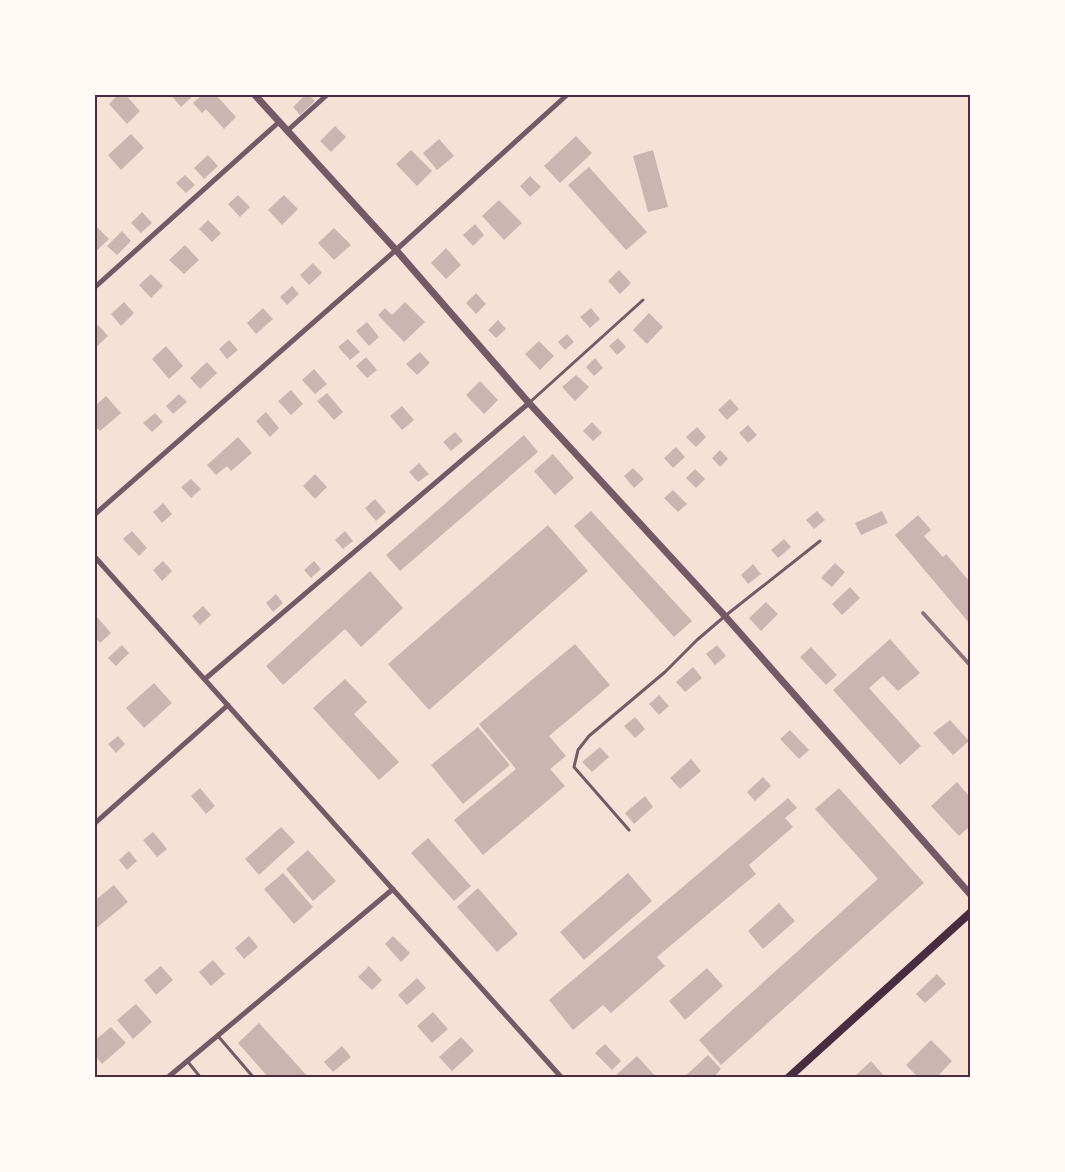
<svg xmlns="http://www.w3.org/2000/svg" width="1065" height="1172" font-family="'Source Sans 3',sans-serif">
<rect width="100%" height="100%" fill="#f7e1d7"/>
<path fill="#ccb4b1" d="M119 94H125L140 111 127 124 109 104Z
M170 94H195L181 107Z
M203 94H215L236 117 224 129 206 109 202 113 193 103Z
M306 94H308L315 101 300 115 293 107Z
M335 126 346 137 331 152 320 141Z
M131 134 144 148 121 170 108 155Z
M576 136 592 153 560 183 544 166Z
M439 139 454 156 437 170 423 153Z
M411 150 432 171 417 186 396 164Z
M653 150 668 207 648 212 633 156Z
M208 155 218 166 204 179 194 168Z
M589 167 647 232 626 250 568 185Z
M185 175 195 185 186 193 176 183Z
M530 176 541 187 530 197 520 186Z
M238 195 250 207 240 217 228 204Z
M284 195 298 209 282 225 268 210Z
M499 200 522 223 504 240 482 216Z
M142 212 152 223 141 233 131 223Z
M208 220 221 233 212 242 199 229Z
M94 224 109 239 94 253Z
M475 224 484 235 473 246 463 235Z
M334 228 351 245 334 260 318 243Z
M122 231 131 241 117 255 107 246Z
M185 245 199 260 184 274 169 260Z
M446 248 461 265 446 279 431 263Z
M313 263 322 273 309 285 300 275Z
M619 270 631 283 620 294 608 281Z
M151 274 163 286 151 298 139 285Z
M292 286 299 294 287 305 280 297Z
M476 293 486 304 476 314 466 303Z
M124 302 134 313 121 326 111 314Z
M405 302 425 322 404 342 378 315 385 308 392 315Z
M263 308 273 319 256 334 247 323Z
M591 308 600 319 590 328 580 317Z
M649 313 663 327 647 344 633 330Z
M498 320 506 329 496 338 488 330Z
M367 322 379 337 369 346 356 331Z
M98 325 108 336 94 349V329Z
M567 334 574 342 565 350 558 342Z
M618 338 626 347 617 355 609 346Z
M348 339 360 352 350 360 338 347Z
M229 340 238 350 227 359 219 349Z
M539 341 554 356 540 370 525 354Z
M166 346 183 366 169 379 152 359Z
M420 352 430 363 417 375 406 364Z
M366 357 377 370 367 378 356 366Z
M595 358 603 368 594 376 586 367Z
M207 362 217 373 200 389 190 378Z
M314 369 327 384 315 394 302 380Z
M576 375 589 387 575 401 562 387Z
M480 381 498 400 484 414 466 395Z
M291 390 303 404 291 415 278 401Z
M327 393 343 412 334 420 317 401Z
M179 394 187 402 173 414 166 406Z
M106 396 121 413 100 431 94 425V407Z
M730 399 739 409 727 420 718 410Z
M402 406 414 420 402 430 390 416Z
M266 412 279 428 270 437 256 421Z
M155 413 163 422 152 432 143 423Z
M592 422 602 433 593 441 583 431Z
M748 425 757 435 748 443 739 433Z
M697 427 706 437 696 447 686 437Z
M455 432 463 441 451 451 443 442Z
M524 435 538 452 400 571 386 555Z
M238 437 252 453 231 471 227 466 216 475 207 465Z
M676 447 685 457 673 468 664 458Z
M720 450 728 459 720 467 712 458Z
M553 454 574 478 555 495 534 471Z
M419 463 429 474 418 482 409 472Z
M633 468 644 479 634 488 624 476Z
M695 469 705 479 696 488 686 478Z
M315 474 327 487 315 499 303 486Z
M191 479 201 489 191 498 181 487Z
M673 490 687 504 678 512 664 498Z
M375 499 386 512 376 521 365 508Z
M163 503 172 514 162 523 153 512Z
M591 511 692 621 674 637 574 526Z
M817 511 825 520 814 529 806 520Z
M882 511 888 523 861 535 855 523Z
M918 515 931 530 924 536 943 557 946 554 970 582V624L895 535Z
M548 525 588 571 429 710 388 664Z
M132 531 147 548 139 556 123 539Z
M345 531 353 541 343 549 335 540Z
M784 539 791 547 778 558 771 550Z
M163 561 172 571 162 581 153 570Z
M314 561 321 569 311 578 304 570Z
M835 563 845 572 832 587 821 578Z
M753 564 761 574 748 584 741 575Z
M370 571 403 608 361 647 345 629 283 685 266 666Z
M850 587 860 598 842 615 832 604Z
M276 594 283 603 273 612 266 603Z
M766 602 778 614 761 631 749 618Z
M203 606 211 615 200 625 192 616Z
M97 617 111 633 100 643 94 636V619Z
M890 639 920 673 898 691 883 676 869 688 921 746 900 765 833 690Z
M575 644 610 685 549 736 566 756 550 769 565 786 483 855 454 820 516 769 479 724Z
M122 645 129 653 116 666 108 658Z
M717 645 726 656 715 665 706 654Z
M811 647 837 675 826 685 800 657Z
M693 667 702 678 685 692 676 682Z
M345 679 367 702 354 714 399 762 379 780 313 708Z
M154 683 172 703 144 728 126 708Z
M659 695 669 706 659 715 649 704Z
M635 717 645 729 635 738 624 726Z
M950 720 969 741 953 755 933 733Z
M478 727 510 765 463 804 431 765Z
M790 730 809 750 799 759 780 739Z
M118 736 125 744 116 753 108 744Z
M600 747 609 757 592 772 582 762Z
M691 759 701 771 680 789 670 778Z
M763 777 771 786 755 801 747 792Z
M957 782 970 797V826L959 836 931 806Z
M200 788 215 806 206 814 191 796Z
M839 788 924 883 721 1065 699 1040 878 879 815 809Z
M645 796 653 807 634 824 625 813Z
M788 798 797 808 785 818 793 827 749 865 756 874 657 957 665 966 611 1013 603 1005 573 1030 549 1000Z
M281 827 295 842 259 875 245 859Z
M153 832 167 849 157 857 143 840Z
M428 838 471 886 454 901 411 853Z
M308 850 336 881 313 901 286 869Z
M129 851 137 861 127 870 119 860Z
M283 873 313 907 294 924 264 889Z
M628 873 652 901 584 960 560 932Z
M114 885 128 902 94 930V901Z
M478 888 518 934 497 952 457 907Z
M779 903 795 921 763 949 748 931Z
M249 936 258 947 244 959 235 948Z
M393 936 410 953 401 962 385 944Z
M213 960 225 974 211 986 199 972Z
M161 966 173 980 156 995 144 980Z
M369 966 382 980 372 990 358 977Z
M707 968 723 986 685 1020 669 1001Z
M937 974 946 984 925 1003 916 994Z
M417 978 426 988 407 1005 398 995Z
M136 1004 152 1022 133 1039 117 1020Z
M433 1012 448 1029 432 1043 417 1026Z
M259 1023 309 1078H269L238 1043Z
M111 1027 126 1043 102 1064 94 1054V1041Z
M461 1037 474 1051 452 1071 439 1057Z
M931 1040 952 1061 936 1078H919L906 1065Z
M605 1044 621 1061 612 1070 595 1053Z
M342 1046 351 1057 333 1072 324 1062Z
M708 1055 721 1069 713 1078H683Z
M637 1056 657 1078H618L616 1075Z
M871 1061 886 1078H853Z"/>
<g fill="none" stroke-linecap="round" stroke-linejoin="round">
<path stroke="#755966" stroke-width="3" d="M529 403 643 300
M629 830 574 767 578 750 589 736 665 672 697 640 725 616 820 541
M218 1036 254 1078
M188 1062 201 1078"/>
<path stroke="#755966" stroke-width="5" d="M287 131 328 94
M94 288 279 122
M94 515 396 250 568 94
M94 556 562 1078
M205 679 529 403
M94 824 228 705
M167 1078 393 889"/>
<path stroke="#755966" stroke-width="7" d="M254 94 396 250 529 403 725 616 970 894"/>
<path stroke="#4a2c40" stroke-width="8" d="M788 1078 970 913"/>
<path stroke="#8f747c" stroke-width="4" d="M923 613 970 665"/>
</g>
<rect width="1065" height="1172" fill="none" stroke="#fffaf5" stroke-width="192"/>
<rect x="96" y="96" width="873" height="980" fill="none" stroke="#4a2c40" stroke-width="2"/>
</svg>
